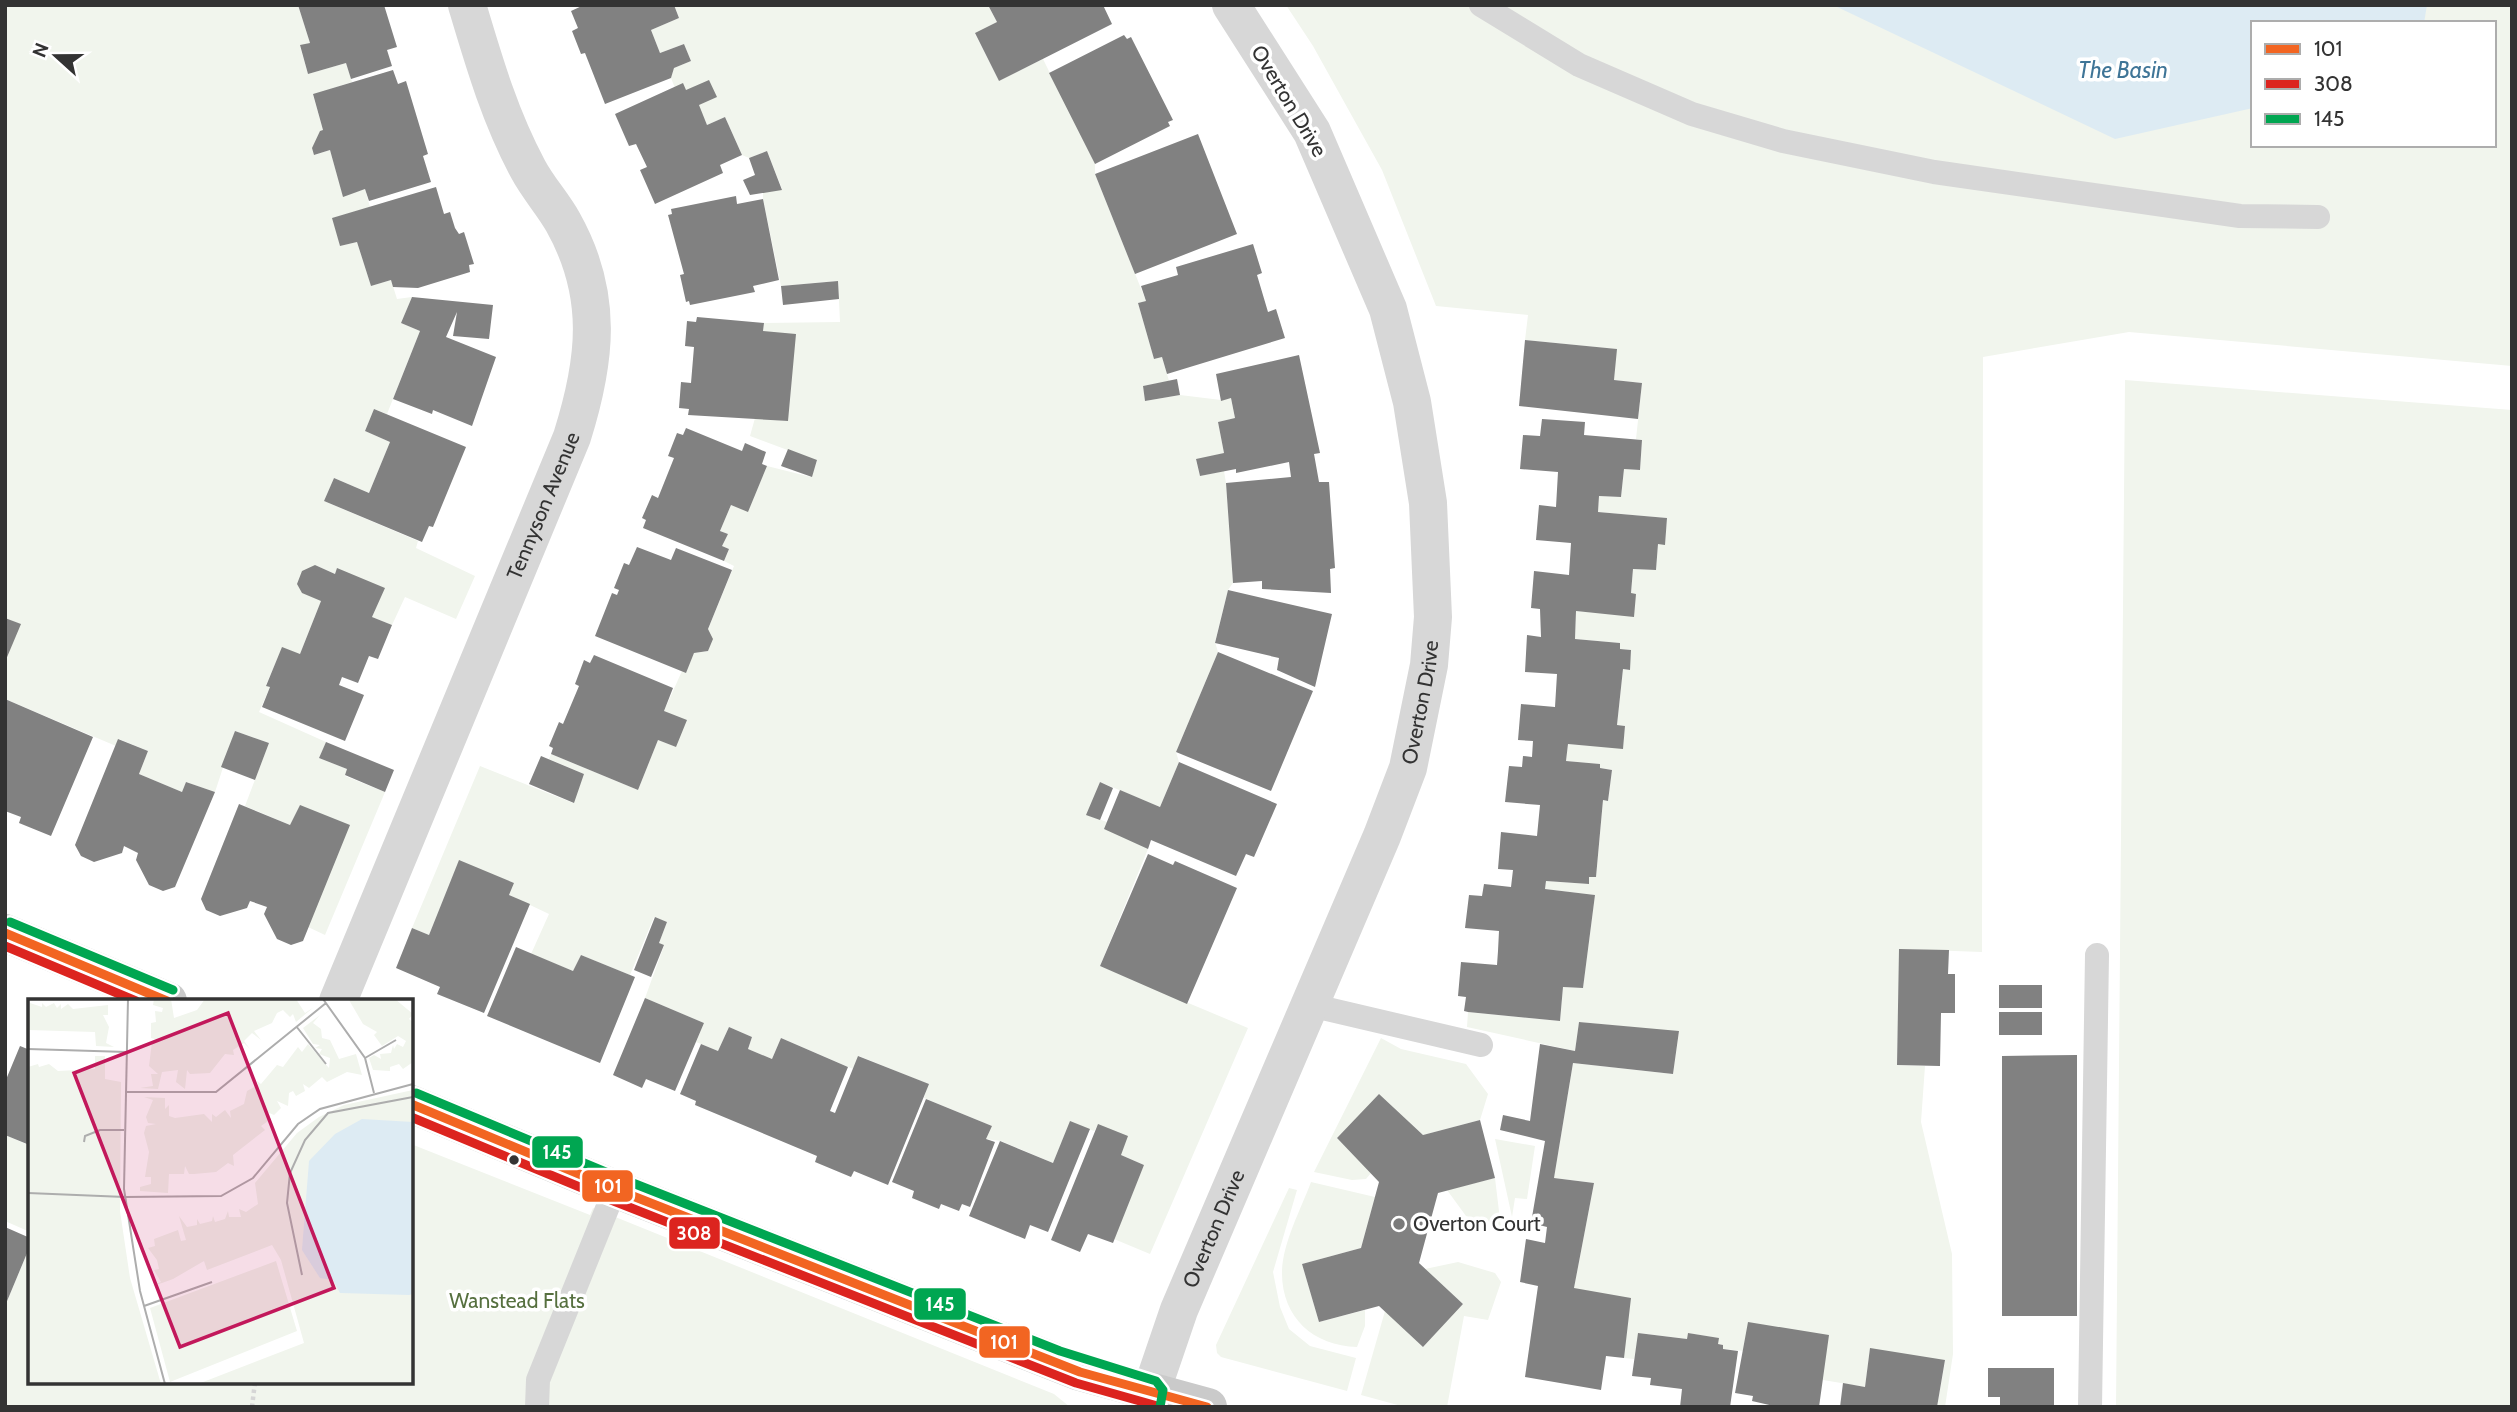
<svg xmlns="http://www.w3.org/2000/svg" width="2517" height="1412" font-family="Cabin,sans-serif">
<rect width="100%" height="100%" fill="#fff"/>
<path fill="#f1f5ed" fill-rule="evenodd" d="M5 5H298L310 43 300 46 308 74 346 63 352 82 313 95 323 130 313 147 315 155 330 150 343 196 365 189 370 207 333 218 340 246 357 242 371 286 391 280 397 299 412 297 401 323 420 331 387 414 374 409 365 431 390 442 369 493 334 478 324 501 418 541 416 548 475 576 456 619 405 597 392 625 372 617 384 588 337 569 335 574 315 565 321 601 300 654 282 648 266 685 270 687 259 712 326 742 319 758 347 769 345 776 385 792 325 935 308 927 300 805 290 825 245 806 269 743 235 731 215 792 186 782 182 792 139 774 148 751 119 739 116 746 5 699V662L20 624 5 618Z
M674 5H988L997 22 975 34 999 81 1043 59 1095 164V174L1146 301 1138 303 1154 359 1162 357 1169 381 1143 386 1145 401 1180 395 1221 400 1231 398 1235 418 1218 422 1224 453 1196 460 1200 476 1224 471 1226 483 1233 583 1228 590 1215 642 1218 652 1176 752 1179 762 1160 807 1100 782 1087 815 1107 822 1148 849 1100 966 1248 1028 1150 1254 1114 1239 1144 1165 1121 1155 1098 1125 1094 1131 1070 1122 1053 1163 1001 1141 986 1139 992 1126 924 1098 928 1084 859 1056 853 1069 781 1038 772 1059 748 1049 752 1037 729 1027 718 1051 696 1042 704 1023 645 998 664 946 659 943 667 922 654 917 630 975 581 955 573 971 531 954 549 914 509 895 514 883 459 861 429 935 412 928 480 766 573 803 584 774 549 759 551 754 638 790 658 740 676 747 664 711 682 671 686 672 694 653 708 651 712 639 708 629 734 566 724 561 729 549 722 546 728 534 720 531 731 505 748 511 767 466 811 477 817 461 750 436 755 418 788 421 763 331 764 323 840 322 838 281 781 286 763 199V193L782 189 767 151 749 158 742 155 725 117 707 125C700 108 694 93 675 88L671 78 674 68 691 61 684 44 660 53 651 30 679 18Z
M1286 5H2512V366L2129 332 1983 357 1982 952 1900 949 1897 1065 1925 1066 1921 1122 1952 1254 1953 1354 1945 1407H1937L1945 1361 1870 1349 1865 1387 1823 1380 1745 1351 1723 1349V1345L1718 1344V1338L1688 1333 1687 1339 1639 1333 1634 1359 1624 1358 1574 1288 1594 1183 1554 1178 1573 1063 1673 1074 1679 1032 1579 1022 1575 1051 1467 1027 1468 1012 1560 1021 1563 987 1583 988 1595 895 1545 889 1546 881 1589 884V877H1596L1603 800 1608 801 1612 770 1600 768V764L1566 761 1568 744 1623 748 1625 726 1617 725 1623 669 1629 670 1631 650 1620 649V643L1575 639 1576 611 1633 616 1631 593 1633 569 1656 570 1658 544H1665L1667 518 1598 512 1599 496 1621 497 1624 469 1640 470 1642 440 1636 439 1642 383 1614 380 1616 349 1525 340 1528 315 1436 306 1382 170 1313 46ZM2253 23H2494V145H2253Z
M2125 380 2512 410V1407H2116Z
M1381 1038 1401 1049 1466 1064 1488 1094 1480 1120 1423 1135 1379 1095 1337 1138 1371 1173 1366 1179 1352 1180 1314 1172Z
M5 1135 26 1144 30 1137V1232L5 1221Z
M1495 1139 1535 1146 1527 1199 1515 1198 1512 1217Z
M411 1144 590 1215 593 1208 1054 1394 1070 1407H5V1306L30 1246V1382H411Z
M1495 1178 1501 1228 1466 1216 1447 1190Z
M1311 1182 1375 1197 1361 1248 1302 1264 1319 1322 1365 1310V1326L1357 1347C1313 1346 1281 1317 1282 1271 1283 1242 1301 1209 1311 1182Z
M1289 1188 1297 1190 1273 1272 1280 1307 1289 1329 1310 1346 1356 1358 1347 1391 1221 1357 1217 1353 1216 1345Z
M1458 1262 1495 1273 1501 1282 1488 1320 1464 1316 1447 1407H1405L1361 1395 1385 1311 1423 1347 1463 1304 1425 1269Z"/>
<path fill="#ddebf3" d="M1833 5H2427L2424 23H2253V108L2115 139Z"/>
<path fill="#818181" d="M298 5H384L397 47 387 50 392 66 351 79 346 63 308 74 300 45 310 43Z
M584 5H674L679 18 651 30 660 53 684 44 691 61 674 68 671 78 605 104 585 53 581 54 572 31 578 28 571 11Z
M988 5H1103L1112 24 999 81 975 33 997 22Z
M1124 35 1127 39 1131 37 1173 120 1168 122 1170 126 1095 164 1049 73Z
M393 70 398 84 406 81 428 154 423 156 431 182 369 201 365 189 343 197 330 150 314 155 312 148 320 131 323 130 313 94Z
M709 80 717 97 699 105 707 125 725 117 742 155 720 165 723 173 655 204 640 170 647 167 636 144 629 146 615 114 683 83 686 90Z
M1198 134 1237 234 1135 274 1095 174Z
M767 151 782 190 750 195 743 180 755 175 749 158Z
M436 187 444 214 450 212 455 228 459 234 464 232 474 264 469 265 470 272 418 288 393 287 391 280 371 286 357 242 340 246 332 218Z
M736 196 737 204 763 199 779 280 753 286 755 292 690 305 689 301 686 302 680 275 684 274 668 215 672 214 671 209Z
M1253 244 1262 273 1257 275 1268 312 1276 309 1285 338 1167 374 1162 357 1154 359 1138 303 1146 301 1141 286 1178 275 1176 267Z
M838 281 839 299 783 305 781 286Z
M412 297 493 305 489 339 453 336 457 312 446 337 496 357 472 426 433 410 432 414 393 399 420 331 401 323Z
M697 317 764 323 763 331 796 334 788 421 688 415 689 409 679 408 681 382 691 383 694 347 685 346 687 321 696 322Z
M1525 340 1617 349 1614 380 1642 383 1638 419 1519 406Z
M1299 355 1320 453 1314 454 1319 482H1329L1335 568 1330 569 1331 593 1262 589V581L1233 583 1226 483 1291 477 1289 462 1236 473V469L1200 476 1196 459 1224 453 1218 422 1235 418 1231 398 1221 401 1216 374Z
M1177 379 1180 395 1145 401 1143 386Z
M374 409 466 447 433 527 429 526 422 542 324 501 334 478 369 493 390 442 365 431Z
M1542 419 1585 422 1584 435 1642 440 1640 470 1624 469 1621 497 1599 496 1598 512 1667 518 1665 545 1658 544 1656 570 1633 569 1631 593 1636 594 1634 617 1576 611 1575 639 1620 643V649L1631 650 1630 670 1623 669 1617 725 1625 726 1623 749 1568 744 1566 761 1600 764V768L1612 770 1608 801 1603 800 1596 877H1589V884L1546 881 1545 889 1595 895 1583 988 1563 987 1560 1021 1468 1012 1464 1011 1466 997 1458 996 1461 962 1497 965 1498 951 1499 931 1465 928 1469 895 1482 896 1484 884 1511 887 1513 870 1498 869 1501 832 1537 836 1540 805 1505 802 1509 766 1522 767 1523 756 1532 757 1533 741 1518 740 1521 704 1555 707 1557 674 1525 672 1527 635 1541 637 1540 609 1531 608 1534 571 1569 575 1571 543 1536 540 1539 505 1556 507 1558 472 1520 469 1523 435 1540 436Z
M686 428 742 451 745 443 766 452 762 464 767 466 748 512 731 505 720 531 728 534 722 546 729 549 724 561 643 528 646 520 642 518 652 495 658 498 674 458 668 456 677 433 683 435Z
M788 449 817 460 812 477 781 466Z
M637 547 671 560 676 548 732 570 708 629 713 639 708 651 694 653 686 673 595 636 612 593 617 595 619 590 614 588 624 563 629 565Z
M315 565 335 574 337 568 385 588 372 617 392 625 378 659 369 656 358 683 342 677 339 685 364 695 345 741 262 707 270 687 266 686 282 647 300 654 321 601 302 593 297 584 302 571Z
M1228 590 1332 614 1315 687 1277 670 1279 658 1215 643Z
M5 618 21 624 5 662Z
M1218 652 1313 691 1271 791 1176 752Z
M594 655 673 688 664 711 687 720 676 747 658 740 638 790 551 754 553 748 549 746 559 722 563 724 579 686 575 684 584 660 590 663Z
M5 699 93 737 51 836 19 823 21 817 5 811Z
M235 731 269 743 255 780 221 767Z
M118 739 148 751 139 774 182 792 186 782 215 792 175 887 163 891 149 885 136 860 138 853 124 846 122 853 94 862 81 856 75 845Z
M326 742 394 770 385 792 345 775 347 769 319 758Z
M541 756 584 774 574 803 529 784Z
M1179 762 1277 804 1254 857 1246 854 1236 876 1151 840 1148 849 1104 829 1120 790 1160 807Z
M1100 782 1113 788 1100 820 1086 815Z
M239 804 290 825 300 805 350 825 303 941 291 945 277 939 264 914 267 907 250 901 247 908 220 916 206 910 201 899Z
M1148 854 1173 865 1175 861 1237 888 1187 1004 1100 966Z
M459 860 514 883 509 895 530 904 484 1013 437 994 440 987 396 968 412 928 429 935Z
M655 917 667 922 659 943 664 945 651 977 634 970Z
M516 947 573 971 581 955 635 977 600 1063 487 1016Z
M1899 949 1949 950 1948 974H1955V1013H1941L1940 1066 1897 1065Z
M1999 985H2042V1008H1999Z
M645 998 704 1023 675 1091 646 1079 642 1088 613 1075Z
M1999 1012H2042V1035H1999Z
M1579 1022 1679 1031 1673 1074 1573 1063 1554 1178 1594 1183 1574 1288 1631 1298 1624 1358 1606 1356 1601 1390 1525 1377 1538 1286 1520 1282 1526 1239 1545 1243 1547 1227 1531 1223 1545 1141 1500 1130 1503 1115 1530 1121 1540 1044 1575 1051Z
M729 1027 752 1037 748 1049 772 1059 781 1038 848 1067 830 1111 835 1113 858 1056 929 1084 888 1185 854 1171 851 1177 815 1162 817 1156 695 1105 696 1101 680 1094 701 1044 718 1051Z
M20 1046 30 1050V1137L27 1144 5 1135V1082Z
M2077 1055V1316H2002V1056Z
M1379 1094 1423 1135 1480 1120 1495 1178 1438 1193 1419 1263 1463 1304 1423 1347 1379 1306 1319 1322 1302 1264 1361 1248 1379 1182 1337 1138Z
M926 1099 992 1126 986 1139 995 1142 970 1207 962 1204 959 1211 941 1204 939 1209 912 1198 914 1191 892 1182Z
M1070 1121 1090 1129 1048 1232 1030 1225 1025 1239 969 1216 1000 1141 1053 1163Z
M1098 1124 1128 1136 1121 1155 1144 1165 1113 1243 1088 1234 1080 1252 1051 1240Z
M5 1227 30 1238V1246L5 1306Z
M1748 1322 1829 1335 1819 1407H1778L1752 1401 1753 1396 1735 1393Z
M1638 1333 1687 1339 1688 1333 1719 1338 1718 1344 1723 1345V1349L1738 1351 1730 1407H1680L1682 1389 1650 1385 1651 1378 1632 1376Z
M1870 1348 1945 1360 1937 1407H1840L1843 1383 1865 1387Z
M1988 1368H2054V1407H2000V1397H1988Z"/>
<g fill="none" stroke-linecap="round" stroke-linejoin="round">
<path stroke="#d6d6d6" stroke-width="4.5" stroke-dasharray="3.5 3.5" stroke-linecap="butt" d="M252 1407 255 1382"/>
<path stroke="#d7d7d7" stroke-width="24" d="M1481 5 1579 65 1692 114 1783 141 1934 172 2240 216 2318 217
M1310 1005 1481 1045
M537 1407 538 1380 615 1189
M2090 1407 2097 955"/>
<g stroke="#d7d7d7" stroke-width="38">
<path id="s1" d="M338 1001 572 437C596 361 604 295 563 222 553 204 538 188 528 169 500 117 484 62 467 5"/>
<path id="s2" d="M1151 1392 1179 1310 1382 836 1408 768 1429 665 1433 617 1428 503 1412 402 1388 309 1312 132 1231 5"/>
</g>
<path stroke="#cacaca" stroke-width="38" d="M5 933 168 1001
M411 1104 615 1189 1080 1372 1208 1407"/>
<defs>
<path id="bus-1" d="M5 933 167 1001
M411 1104 615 1189 1080 1372 1207 1407"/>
<path id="bus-2" d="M5 946 136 1001
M411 1117 611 1200 1076 1383 1161 1407"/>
<path id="bus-3" d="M10 922 173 990
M416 1093 620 1178 1060 1351 1156 1381 1163 1390 1160 1407"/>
</defs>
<use href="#bus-1" stroke="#fff" stroke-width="14"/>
<use href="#bus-2" stroke="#fff" stroke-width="14"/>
<use href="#bus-3" stroke="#fff" stroke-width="14"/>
<use href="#bus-1" stroke="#f26522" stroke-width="9"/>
<use href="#bus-2" stroke="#dc241f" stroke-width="9"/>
<use href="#bus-3" stroke="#00a651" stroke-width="9"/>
</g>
<circle fill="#333" stroke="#fff" stroke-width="2.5" cx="514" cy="1160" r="6"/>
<circle fill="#7a7a7a" stroke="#fff" stroke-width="2.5" cx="1399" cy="1224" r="7"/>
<g text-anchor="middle" stroke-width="7" stroke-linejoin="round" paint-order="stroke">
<g font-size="21" fill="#333" stroke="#fff">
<text transform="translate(1289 101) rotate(59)" y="7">Overton Drive</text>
<text dy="7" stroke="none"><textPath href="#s1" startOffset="536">Tennyson Avenue</textPath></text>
<text dy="7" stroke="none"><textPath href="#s2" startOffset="742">Overton Drive</textPath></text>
<text dy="7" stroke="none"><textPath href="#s2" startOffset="175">Overton Drive</textPath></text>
</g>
<g font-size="21" fill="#333" stroke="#fff" text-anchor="start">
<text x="1413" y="1231">Overton Court</text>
</g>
<g font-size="21" fill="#56703f" stroke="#fff">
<text x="517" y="1308">Wanstead Flats</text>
</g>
<g font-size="23" font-style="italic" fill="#3f7597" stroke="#fff">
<text x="2123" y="78">The Basin</text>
</g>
</g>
<g transform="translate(28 999)">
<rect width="385" height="385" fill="#fff"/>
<path d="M126 0H143L146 19 169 11 177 0H268L277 14 286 8 268 23 265 15 262 18 255 11 249 14 244 24 226 32 233 41 224 34 216 42 222 50 216 44 205 51 206 56 197 55 182 74 162 75 159 71 157 90 148 83 150 71 134 73 130 90 112 89 125 87 123 75H130L121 67 124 43 133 42 123 39V24L128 23 127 12 134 13 135 9 125 6ZM367 0 385 15 381 20 385 23V63L375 70 371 65 362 68V72L345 71 341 59 346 56 353 60 352 55 363 54 365 46 366 50 369 45 375 48 378 42 370 37 354 47 346 36 349 33 335 25 321 1ZM2 4 14 8V4L18 8 26 4 29 9 33 5V10L40 5 45 10 80 6V16H75L81 28 78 44 86 48 68 47 67 33 0 31ZM292 16 285 24 293 30 294 39 302 41 311 60 328 55 334 76 319 73 299 83 294 78 281 89 275 85 277 92 268 97 265 92 261 94 260 107 249 102 253 109 246 116 239 113 243 120 233 127 237 131 205 156 206 167 200 164 188 173 166 175H161L157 167 156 175H141L140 194 112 192V188L123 185V178H117L121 153 116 134 118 127 128 125 120 124 118 118 125 101 116 98 137 99V110L141 106V117L147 119 176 115 184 123V115L188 118 197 111 203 119 202 112 216 105 219 92 230 86 229 82 233 85 249 66 255 68 270 48 274 53 280 45 301 69 302 59 291 55 294 50 287 49 292 46 285 45 275 29ZM67 57H77V80L93 83 92 212 102 279 133 385H0V68L10 65 11 68 21 65 30 72 67 70ZM385 91V385H170L276 344 253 261 244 246 179 271 176 262 145 280 134 284 123 287 133 283 126 271 131 270 129 261 120 249 127 247 126 240 150 231 153 242 158 241 151 217 159 228 169 226V220L172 225 184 222 185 217 187 223 197 220 200 212 201 218H213L211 210 218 213 230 205 227 184 269 134 291 118 316 106ZM248 262 269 332 142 383 122 309Z" fill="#f1f5ed"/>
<path d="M334 120 385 123V295L381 296 312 294 305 281 292 279 274 251 281 162 307 135Z" fill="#ddebf3"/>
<path fill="none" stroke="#adadad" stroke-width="2" d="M100 0 96 190 112 292 137 385M295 0 337 59 346 94M268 27 298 65M0 50 99 53M337 59 368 41M97 93H188L298 4M56 143 57 137 72 131H96M0 194 97 198M97 198 193 197 225 179 270 125 292 110 385 85M274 276 259 204 262 174 277 141 300 114 385 98M116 307 184 283"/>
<path fill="#c2185b" fill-opacity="0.15" stroke="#c2185b" stroke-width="3.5" d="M200 14 306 289 152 348 46 74Z"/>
<rect width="385" height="385" fill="none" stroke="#333" stroke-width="3.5"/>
</g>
<g stroke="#fff" stroke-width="2.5">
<rect x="531" y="1135" width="53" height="34" rx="7" fill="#00a651"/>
<rect x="581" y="1169" width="53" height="34" rx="7" fill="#f26522"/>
<rect x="668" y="1216" width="53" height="34" rx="7" fill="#dc241f"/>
<rect x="913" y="1287" width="54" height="34" rx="7" fill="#00a651"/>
<rect x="978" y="1325" width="53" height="34" rx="7" fill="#f26522"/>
</g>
<g font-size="19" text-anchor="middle" font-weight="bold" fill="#fff">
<text x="557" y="1159">145</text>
<text x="608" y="1193">101</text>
<text x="694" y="1240">308</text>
<text x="940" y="1311">145</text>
<text x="1004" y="1349">101</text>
</g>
<rect width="2517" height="1412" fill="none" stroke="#333333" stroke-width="14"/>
<rect x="2251" y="21" width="245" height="126" fill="#ffffff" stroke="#adadad" stroke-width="2"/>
<rect x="2265" y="44" width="35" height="10" fill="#f26522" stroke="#adadad" stroke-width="2"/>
<text x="2314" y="56" font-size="21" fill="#333333">101</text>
<rect x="2265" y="79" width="35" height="10" fill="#dc241f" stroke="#adadad" stroke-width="2"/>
<text x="2314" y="91" font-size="21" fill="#333333">308</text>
<rect x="2265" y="114" width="35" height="10" fill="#00a651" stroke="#adadad" stroke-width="2"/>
<text x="2314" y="126" font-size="21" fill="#333333">145</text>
<g transform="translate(56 56) rotate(291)" stroke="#ffffff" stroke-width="5" paint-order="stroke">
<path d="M0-5L12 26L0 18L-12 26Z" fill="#333333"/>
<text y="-10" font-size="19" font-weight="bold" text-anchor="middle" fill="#333333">N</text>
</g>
</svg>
